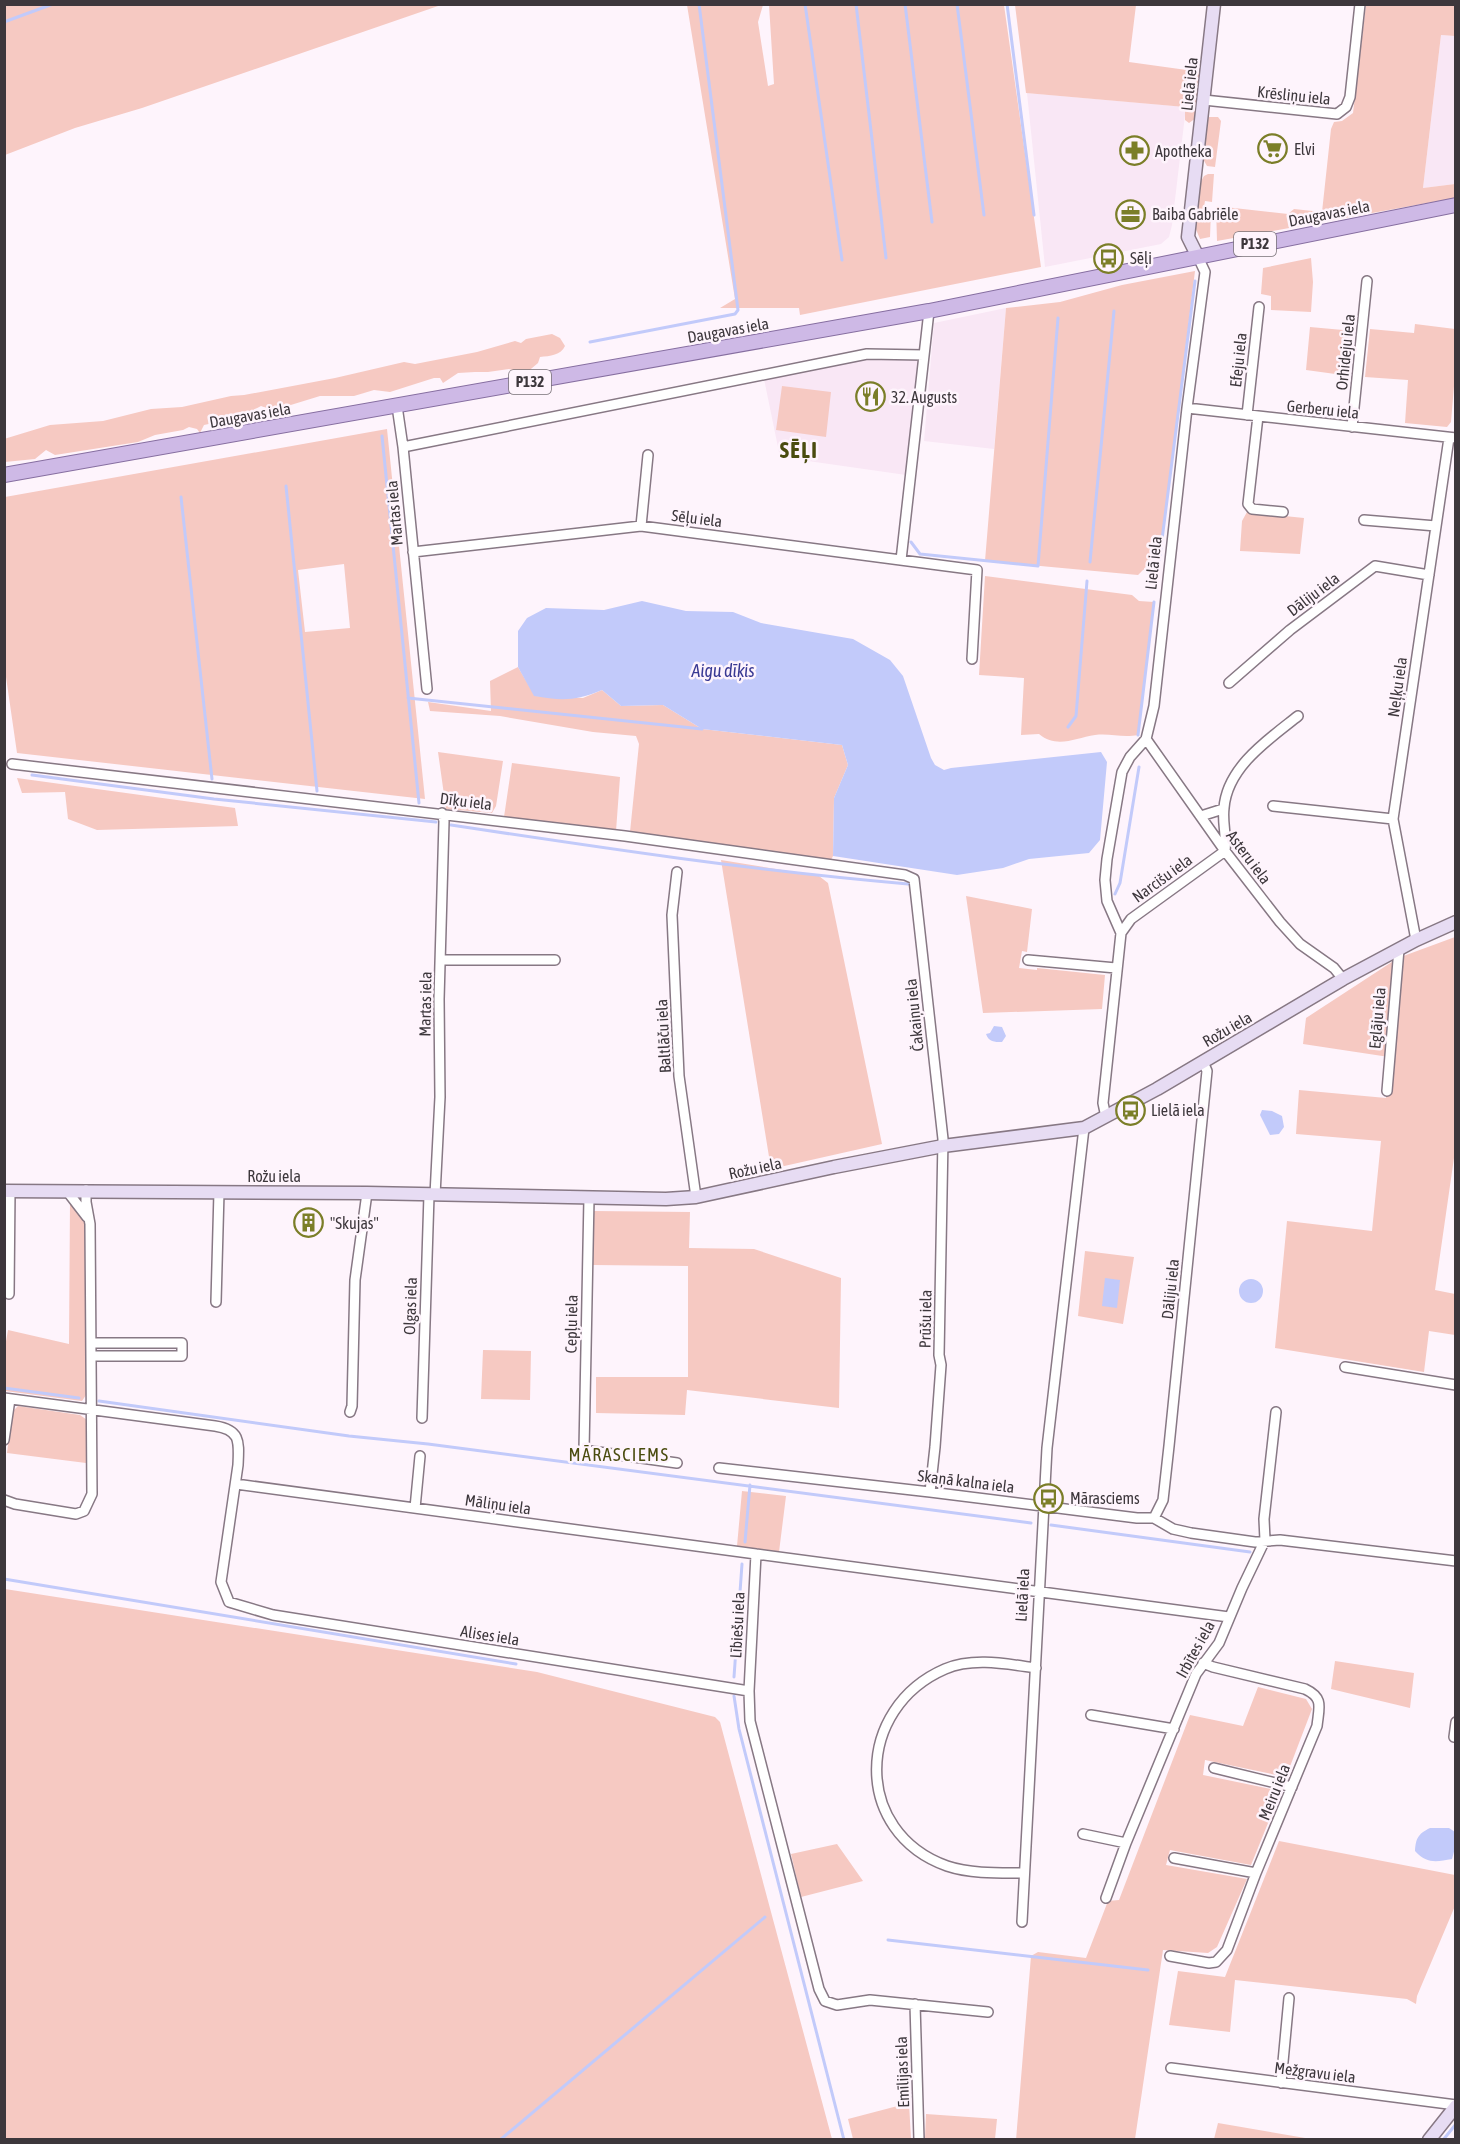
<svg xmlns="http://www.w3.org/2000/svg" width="1460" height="2144" font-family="'Asap Condensed',sans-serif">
<rect width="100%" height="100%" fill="#fef4fc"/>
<path fill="#f9e7f5" d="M1441 35 1455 36V184L1423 188Z
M1027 93 1186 107 1172 225 1169 237 1161 244 1045 267Z
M1006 308 994 449 924 441 934 323Z
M865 359H921L906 475 780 457 764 379Z"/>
<path fill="#f6c9c2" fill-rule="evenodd" d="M4 5 5 4 441 5 142 108 75 128 5 155Z
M687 5H763L758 22 768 86 774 84 769 5H1004L1041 267 800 315 799 308H720L735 299Z
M1015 5H1136L1129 62 1201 72 1196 118 1189 123 1185 120V107L1026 93Z
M1366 5H1455V36L1441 35 1423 188 1455 184V198L1217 241 1216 206 1288 214 1294 209 1322 212 1331 129 1334 122 1342 121 1353 113Z
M1208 117H1218L1221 121 1215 167 1207 166 1203 159Z
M1208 174H1214L1212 202 1205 201 1204 207 1211 210 1210 237 1200 239 1195 227 1199 185 1204 176Z
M1311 258 1313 282 1311 312 1271 310V296L1261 294 1263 268Z
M1195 271 1158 571 1143 570 1138 575 985 561 1006 308 1060 302 1122 285Z
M1415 324 1455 329V374L1451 422 1447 427 1405 423 1408 380 1365 377 1370 329 1414 333Z
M1310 327 1354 331 1350 376 1306 370Z
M552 334 560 338 565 346C561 355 550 356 540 357L538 363 525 374 509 369 488 372H475L458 373 443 383 440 378H434L390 392 374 390 354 396H320L281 408V415L275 420 269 409 261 406 241 417 204 425 200 433 197 429 189 427 183 430 155 435 138 442 55 455 46 450 35 459 5 462 4 439 50 425 103 421 151 409 182 407 231 396 244 395 335 378 404 362 415 364 477 352 515 341 521 343 526 339Z
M782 386 831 392 826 437 776 430Z
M387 429 425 799 17 753 5 670V497ZM344 564 350 628 305 632 298 570Z
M1247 512 1304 518 1300 554 1240 551 1242 521Z
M985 576 1132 595 1139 601 1154 602 1138 735C1122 738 1110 733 1095 735 1075 738 1057 749 1039 734L1021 735 1024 678 979 675Z
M518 667 535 696 583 698 602 690 621 706 663 705 702 729 842 745 848 765 834 798 833 856 830 862 630 832 639 744 636 736 593 732 500 716 430 711 428 702 491 711 490 681Z
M438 752 503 761 496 806 492 813 446 809Z
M512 763 620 777 616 831 504 817Z
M17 778 235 808 238 826 97 830 68 819 65 792 22 793Z
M721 860 819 876 828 883 882 1144 771 1169Z
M966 896 1032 909 1027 952 1022 951 1019 968 1037 970V968L1105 975 1102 1009 983 1013Z
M1455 937 1456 1144 1435 1290 1455 1294V1335L1429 1331 1424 1372 1275 1348 1287 1221 1372 1231 1381 1141 1296 1134 1299 1090 1386 1098 1389 1057 1303 1044 1306 1018 1398 958Z
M70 1201H73L85 1224 86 1395 82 1401 5 1391V1347L8 1330 69 1344Z
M594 1211 690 1212 689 1248 754 1249 841 1278 839 1408 687 1390 685 1415 596 1413V1377H688V1266L593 1265Z
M1085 1251 1134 1257 1123 1324 1078 1316Z
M483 1350 531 1351 530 1400 481 1399Z
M18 1406 80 1415 87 1420 86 1463 7 1453 12 1412Z
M742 1491 786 1496 779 1552 737 1546Z
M5 1589 537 1672 715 1717 720 1722 832 2139H5Z
M1335 1661 1414 1673 1410 1708 1331 1689Z
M1258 1687 1306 1699 1312 1709 1286 1777 1205 1760 1203 1775 1281 1791 1251 1865 1170 1850 1166 1865 1247 1879 1217 1947 1208 1953 1163 1950 1135 2139 1016 2140 1031 1956 1038 1952 1086 1958 1108 1901 1119 1900 1190 1715 1243 1726Z
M1279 1841 1455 1875V1906L1417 1996 1416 2004 1407 1999 1235 1980 1230 2032 1169 2025 1178 1971 1225 1977Z
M837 1844 863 1881 801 1897 791 1854Z
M909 2103 911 2139H853L848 2119Z
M926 2114 997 2119 995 2139H925Z
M1218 2123 1311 2139H1214Z"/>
<path fill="#c2cafa" d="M642 601 686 611 733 612 761 623 853 639 890 660 903 676 931 758 935 765 944 770 951 768 1101 752 1107 762 1100 840 1089 853 1029 859 1003 868 957 875 833 856 834 798 848 765 842 745 702 729 663 705 621 706 602 690C576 701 562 701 534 696L518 667V631L527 618 546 608 604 610Z
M994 1026 1002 1027 1006 1036 1002 1042C994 1042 989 1042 986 1034L990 1033Z
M1262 1110 1272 1111 1282 1116 1284 1127 1279 1134 1270 1135 1260 1115Z
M1105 1278 1120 1280 1117 1308 1102 1306Z
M1239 1291a12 12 0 1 1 24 0a12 12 0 1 1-24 0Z
M1430 1828H1449L1455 1832V1848L1452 1859C1436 1862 1427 1864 1415 1851 1416 1838 1418 1834 1430 1828Z"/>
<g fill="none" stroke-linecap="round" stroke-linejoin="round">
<path stroke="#c2cafa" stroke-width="3" d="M805 4 842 260
M856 4 886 258
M905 4 932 222
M957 4 984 215
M1007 4 1034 215
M4 22 53 4
M590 342 735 314 738 310 699 4
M382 436 419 803
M286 486 317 791
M181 497 212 779
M911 542 920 554 1038 566 1058 318
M1090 562 1114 311
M1158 571 1195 281
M408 698 702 729
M1068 727 1076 716 1087 581
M1138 735 1154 602
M32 775 214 799 436 822
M451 825C603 848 755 871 908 884
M1115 894 1120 883 1139 767
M4 1388 79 1398
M99 1401 349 1436 428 1444 1031 1523
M1051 1525 1250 1552
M745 1542 750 1485
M4 1579 516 1664
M734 1677 742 1564
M734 1696 739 1729 844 2140
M888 1940 1148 1970
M500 2140 765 1917
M1443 2140 1456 2124"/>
<defs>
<path id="street" d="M1204 100 1337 114 1346 107 1350 97 1360 4
M397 406 403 447 427 689
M1187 408 1456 438
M1247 415 1259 307
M1258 416 1248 504 1252 509 1283 512
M1352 427 1367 281
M403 447 867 354 924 355
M1364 520 1436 526
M641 526 648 455
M413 552 641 526 977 570 972 659
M901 560 929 311
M1229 683 1290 630 1375 566 1429 575
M1146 739 1225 851 1280 922 1300 944 1334 968 1343 979
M12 764 625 836 905 875 914 879 943 1139 939 1355 941 1365 935 1447 930 1492
M1273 806 1393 819
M1201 816 1223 809
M677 872 672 915 679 1076 696 1197
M1121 933 1131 919 1225 851C1227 836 1222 823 1224 808 1227 767 1269 739 1298 716
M1416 940 1393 819 1449 438
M441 960H555
M1028 960 1116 968
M1387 1091 1399 949
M1106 1117 1103 1103 1121 933 1107 901 1105 880 1107 859 1122 772 1130 757 1146 739 1154 706 1187 408 1205 272 1197 255
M67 1191 87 1217
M435 1195 440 1097 439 999 444 821 442 813
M589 1198 584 1450 677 1463
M9 1294 10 1191
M216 1302 219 1192
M92 1343H182V1356H92
M1345 1367 1456 1385
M4 1398 215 1426C241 1430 239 1442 238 1465L221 1582 229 1602 273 1615 749 1691
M350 1412 352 1406 355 1280 367 1193
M422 1418 429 1195
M4 1440 10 1399
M719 1468 930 1492 1137 1518H1154L1173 1529 1191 1533 1255 1542 1280 1540 1456 1561
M236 1484 756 1554
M4 1500 15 1504 76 1514 84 1511 92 1494 90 1224 86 1202V1190
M415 1508 420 1456
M1154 1518 1163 1500 1169 1446 1207 1071 1203 1062
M1091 1715 1174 1729
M1454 1737 1456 1722
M1214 1768 1292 1787
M1083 1834 1126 1843
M1174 1858 1256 1873
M1024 1873C999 1873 971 1874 947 1866 852 1832 855 1708 945 1669 973 1657 1007 1664 1036 1668
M1106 1898 1126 1843 1196 1674 1219 1643 1242 1588 1265 1540 1264 1519 1276 1412
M1022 1922 1047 1448 1084 1128
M1170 1956 1209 1963 1216 1962 1227 1950 1256 1873 1317 1726C1319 1707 1324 1698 1305 1689L1213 1667 1203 1663
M915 2004 919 2140
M988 2012 870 2000 837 2005 825 2001 819 1989 750 1721 749 1691 756 1554 1229 1617
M1171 2068 1456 2105
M1281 2083 1289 1998"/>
<path id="secondary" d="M1197 255 1188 237 1214 4
M4 1191 367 1193 666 1199 696 1197 834 1167 943 1146 1084 1128 1157 1089 1343 979 1416 940 1456 922
M1429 2140 1456 2106"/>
<path id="primary" d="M4 475 929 311 1456 205"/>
</defs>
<use href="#street" stroke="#877884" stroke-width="12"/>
<use href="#secondary" stroke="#877884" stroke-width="15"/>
<use href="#primary" stroke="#866ea0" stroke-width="16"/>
<use href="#street" stroke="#fff" stroke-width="9"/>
<use href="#secondary" stroke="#e7dcf3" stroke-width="12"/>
<use href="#primary" stroke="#ceb9e6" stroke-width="14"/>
</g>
<defs>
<symbol id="supermarket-ring" viewBox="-11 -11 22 22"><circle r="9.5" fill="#fef4fc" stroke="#7b7e28" stroke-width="1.5"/><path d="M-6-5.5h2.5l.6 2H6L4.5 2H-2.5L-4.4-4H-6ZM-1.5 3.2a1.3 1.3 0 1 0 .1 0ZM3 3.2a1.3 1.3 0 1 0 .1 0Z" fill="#7b7e28"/></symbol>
<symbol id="pharmacy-ring" viewBox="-11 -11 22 22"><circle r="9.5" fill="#fef4fc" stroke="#7b7e28" stroke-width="1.5"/><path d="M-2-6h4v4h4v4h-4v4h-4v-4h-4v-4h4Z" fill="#7b7e28"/></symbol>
<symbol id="office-ring" viewBox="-11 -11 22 22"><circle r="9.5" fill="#fef4fc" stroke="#7b7e28" stroke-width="1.5"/><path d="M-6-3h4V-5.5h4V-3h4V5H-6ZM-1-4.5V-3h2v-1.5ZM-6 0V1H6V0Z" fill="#7b7e28"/></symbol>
<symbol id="bus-ring" viewBox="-11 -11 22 22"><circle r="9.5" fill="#fef4fc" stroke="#7b7e28" stroke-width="1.5"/><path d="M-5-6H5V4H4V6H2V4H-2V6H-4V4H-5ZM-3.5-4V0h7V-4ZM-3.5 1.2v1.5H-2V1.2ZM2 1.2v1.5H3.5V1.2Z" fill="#7b7e28"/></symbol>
<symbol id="restaurant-ring" viewBox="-11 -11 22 22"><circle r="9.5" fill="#fef4fc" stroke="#7b7e28" stroke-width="1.5"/><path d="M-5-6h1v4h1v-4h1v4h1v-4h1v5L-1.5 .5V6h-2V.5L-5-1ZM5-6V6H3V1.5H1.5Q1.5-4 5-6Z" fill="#7b7e28"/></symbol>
<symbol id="building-ring" viewBox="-11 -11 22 22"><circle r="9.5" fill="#fef4fc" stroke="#7b7e28" stroke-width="1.5"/><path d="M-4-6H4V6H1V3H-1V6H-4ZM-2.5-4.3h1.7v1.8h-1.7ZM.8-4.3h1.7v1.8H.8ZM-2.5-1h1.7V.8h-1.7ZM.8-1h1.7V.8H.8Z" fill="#7b7e28"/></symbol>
</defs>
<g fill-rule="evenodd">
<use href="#supermarket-ring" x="1256" y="132" width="33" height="33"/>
<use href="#pharmacy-ring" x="1118" y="134" width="33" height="33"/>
<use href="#office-ring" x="1114" y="198" width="33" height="33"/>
<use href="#bus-ring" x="1092" y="242" width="33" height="33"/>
<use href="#restaurant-ring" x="854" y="380" width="33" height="33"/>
<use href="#bus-ring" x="1114" y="1094" width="33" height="33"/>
<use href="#building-ring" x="292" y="1206" width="33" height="33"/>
<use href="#bus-ring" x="1032" y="1482" width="33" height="33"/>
</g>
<g text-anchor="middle" stroke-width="5" stroke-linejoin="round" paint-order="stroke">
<g fill="#fef4fc" stroke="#777076" stroke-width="1.5">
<rect x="1234" y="232" width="42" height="24" rx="4.5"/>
<rect x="509" y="370" width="42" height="24" rx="4.5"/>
</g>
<g font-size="15" font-weight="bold" fill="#3d373c">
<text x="1255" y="249">P132</text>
<text x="530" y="387">P132</text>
</g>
<g font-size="16" fill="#3d373c" stroke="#fef4fc">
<text transform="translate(1189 84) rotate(-84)" y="6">Lielā iela</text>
<text transform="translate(1294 95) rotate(6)" y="6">Krēsliņu iela</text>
<text transform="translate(1329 213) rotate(-11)" y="6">Daugavas iela</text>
<text transform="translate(728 330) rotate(-10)" y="6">Daugavas iela</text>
<text transform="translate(1345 352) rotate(-84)" y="6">Orhideju iela</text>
<text transform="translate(1238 360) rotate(-84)" y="6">Efeju iela</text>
<text transform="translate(1323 409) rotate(6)" y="6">Gerberu iela</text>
<text transform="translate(250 415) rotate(-10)" y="6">Daugavas iela</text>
<text transform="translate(394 513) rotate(-95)" y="6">Martas iela</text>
<text transform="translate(697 518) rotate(7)" y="6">Sēļu iela</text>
<text transform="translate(1153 563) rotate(-84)" y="6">Lielā iela</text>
<text transform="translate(1313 594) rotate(-37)" y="6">Dāliju iela</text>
<text transform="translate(1397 687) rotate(-82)" y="6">Neļķu iela</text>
<text transform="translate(466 801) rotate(7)" y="6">Dīķu iela</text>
<text transform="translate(1249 857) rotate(53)" y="6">Asteru iela</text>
<text transform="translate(1162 878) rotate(-36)" y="6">Narcišu iela</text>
<text transform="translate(425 1004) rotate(-89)" y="6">Martas iela</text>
<text transform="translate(914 1015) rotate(-96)" y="6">Čakaiņu iela</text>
<text transform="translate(1377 1018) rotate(-85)" y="6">Eglāju iela</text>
<text transform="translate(1227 1029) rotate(-30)" y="6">Rožu iela</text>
<text transform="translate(663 1036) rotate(-93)" y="6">Baltlāču iela</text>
<text transform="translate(755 1168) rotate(-12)" y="6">Rožu iela</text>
<text x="274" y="1182">Rožu iela</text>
<text transform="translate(1170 1289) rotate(-84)" y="6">Dāliju iela</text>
<text transform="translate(410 1306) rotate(-88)" y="6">Olgas iela</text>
<text transform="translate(925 1319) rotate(-89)" y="6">Prūšu iela</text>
<text transform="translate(571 1324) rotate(-89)" y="6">Cepļu iela</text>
<text transform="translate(966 1481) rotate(7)" y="6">Skaņā kalna iela</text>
<text transform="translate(498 1504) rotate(8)" y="6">Māliņu iela</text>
<text transform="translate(1022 1595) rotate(-87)" y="6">Lielā iela</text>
<text transform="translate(737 1625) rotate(-87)" y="6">Lībiešu iela</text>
<text transform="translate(490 1635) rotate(9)" y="6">Alises iela</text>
<text transform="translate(1195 1649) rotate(-61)" y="6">Irbītes iela</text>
<text transform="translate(1274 1792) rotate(-68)" y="6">Meiru iela</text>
<text transform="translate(902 2072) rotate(-92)" y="6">Emīlijas iela</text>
<text transform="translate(1315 2072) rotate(7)" y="6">Mežgravu iela</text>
</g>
<g font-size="16" fill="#3d373c" stroke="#fef4fc" text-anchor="start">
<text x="1294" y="155">Elvi</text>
<text x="1155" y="157">Apotheka</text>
<text x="1152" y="220">Baiba Gabriēle</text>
<text x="1130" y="264">Sēļi</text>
<text x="891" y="403">32. Augusts</text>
<text x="1151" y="1116">Lielā iela</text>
<text x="330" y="1229">"Skujas"</text>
<text x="1070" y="1504">Mārasciems</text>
</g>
<g font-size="18" font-style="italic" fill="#393993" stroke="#fef4fc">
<text x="723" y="677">Aigu dīķis</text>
</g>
<g font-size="18" letter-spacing="1.5" fill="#4a4c0f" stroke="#fef4fc">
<text x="619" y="1461">MĀRASCIEMS</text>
</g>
<g font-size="22" font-weight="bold" letter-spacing="1.5" fill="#4a4c0f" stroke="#fef4fc">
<text x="799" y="458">SĒĻI</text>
</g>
</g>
<rect width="1460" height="2144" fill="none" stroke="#3d373c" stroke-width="12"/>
</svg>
